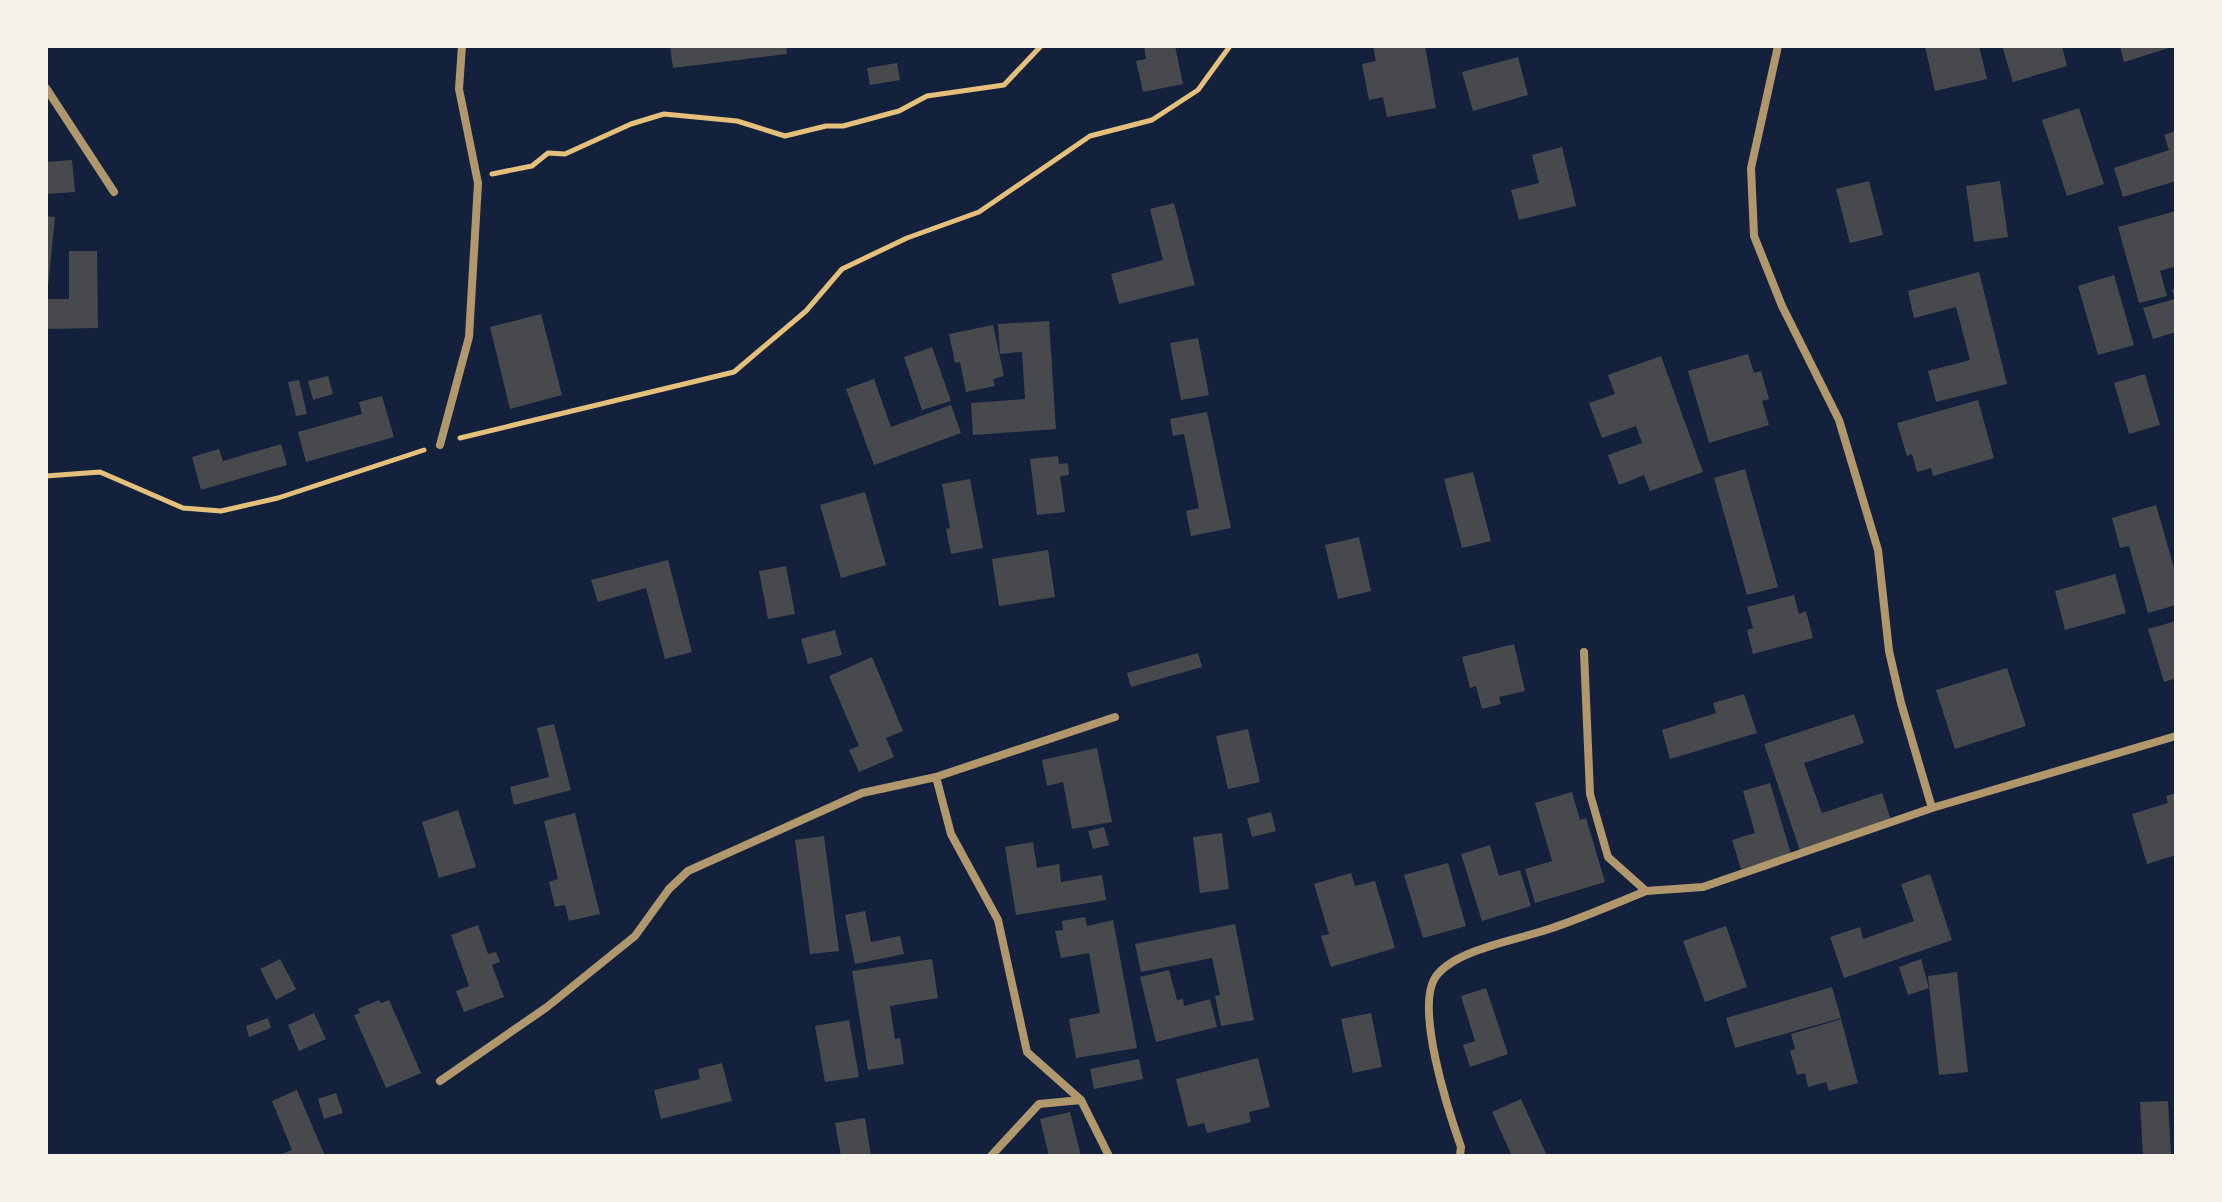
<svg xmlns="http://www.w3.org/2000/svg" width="2222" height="1202" font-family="Jost,sans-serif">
<rect width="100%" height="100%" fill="#14213d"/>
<path fill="#48494c" d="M670 46H786L787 54 673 68Z
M1144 46H1175L1183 84 1143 92 1136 61 1146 59Z
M1373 46H1425L1436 108 1387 117 1383 97 1369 100 1362 64 1376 61Z
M1925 46H1979L1987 79 1935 91Z
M2002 46H2062L2067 66 2013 82Z
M2120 46H2172V47L2124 62Z
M1518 57 1528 95 1473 111 1462 72Z
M897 63 900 80 870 85 867 68Z
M2079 108 2104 184 2067 196 2042 120Z
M2176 131V181L2123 197 2114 168 2169 150 2164 135Z
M1562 147 1576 206 1519 220 1511 190 1539 183 1532 155Z
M72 160 75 192 46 194V162Z
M1869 181 1883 235 1850 243 1836 189Z
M2000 181 2008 237 1974 242 1966 186Z
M1174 203 1195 285 1119 304 1111 274 1163 260 1150 209Z
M2176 211V266L2160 271 2167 296 2139 303 2118 227Z
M46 216 55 217 48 287H46Z
M69 251H97L98 328 46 329V299H69Z
M1979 272 2007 384 1936 402 1928 371 1970 360 1956 307 1914 318 1908 291Z
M2114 275 2134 345 2098 355 2078 286Z
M2176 288V332L2153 339 2143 308 2175 299 2172 290Z
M541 314 562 395 510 409 490 327Z
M1049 321 1056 429 973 435 971 403 1025 399 1022 352 1000 354 998 324Z
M993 325 1004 376 993 379 995 386 966 392 960 362 955 363 949 334Z
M1198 338 1209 395 1181 400 1170 343Z
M932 347 951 401 922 410 904 357Z
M1748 354 1754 373 1761 371 1769 399 1762 401 1769 425 1709 443 1688 371Z
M1661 356 1703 472 1650 491 1644 475 1619 485 1608 455 1642 443 1636 426 1602 438 1589 403 1615 394 1608 375Z
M2145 374 2160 425 2129 434 2114 383Z
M328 376 333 394 313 400 308 381Z
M874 379 891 427 951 405 961 433 874 465 846 389Z
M299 380 307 414 296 416 288 382Z
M382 396 394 437 306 462 298 432 362 414 359 402Z
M1978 400 1994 458 1933 476 1931 468 1917 472 1912 454 1907 456 1897 423Z
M1207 412 1231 528 1191 536 1186 511 1199 508 1184 434 1173 436 1170 419Z
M281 444 287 465 201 490 192 457 219 449 223 461Z
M1058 456 1059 464 1068 463 1069 475 1060 476 1065 512 1037 515 1030 459Z
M1745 469 1778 587 1747 595 1714 478Z
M1473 472 1491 541 1462 548 1444 479Z
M970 479 983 548 951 554 946 529 950 528 942 484Z
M865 492 886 565 841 578 820 505Z
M2156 505 2176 575V605L2148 613 2129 546 2120 548 2112 518Z
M1359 537 1371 591 1338 599 1325 545Z
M1048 550 1055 597 999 606 992 559Z
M668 560 692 652 665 659 646 588 598 602 591 580Z
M786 566 795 614 768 619 759 571Z
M2115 574 2126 613 2065 630 2055 591Z
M1794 595 1799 614 1806 611 1813 638 1753 654 1747 630 1753 628 1747 607Z
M2176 621V678L2164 682 2148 629Z
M835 630 842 655 808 664 801 639Z
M1514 644 1525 691 1499 697 1501 704 1482 709 1476 686 1470 688 1462 657Z
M1198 653 1202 667 1131 687 1127 673Z
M872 657 903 731 886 738 894 757 859 772 849 750 859 746 829 676Z
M2007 668 2026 726 1955 749 1936 690Z
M1744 694 1757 733 1670 759 1662 730 1716 713 1713 703Z
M1854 714 1864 743 1804 763 1822 813 1882 793 1891 820 1800 851 1764 744Z
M554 724 571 790 514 805 510 787 549 777 537 728Z
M1248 729 1260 782 1228 789 1216 736Z
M1097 748 1112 822 1072 829 1063 782 1047 786 1042 760Z
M1770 783 1791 854 1741 869 1732 840 1755 833 1743 791Z
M1572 792 1580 820 1586 818 1605 882 1535 903 1525 869 1552 861 1535 803Z
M2176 793V855L2147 864 2132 814 2168 803 2166 796Z
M458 810 476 867 439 878 422 822Z
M1271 812 1276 831 1252 837 1247 818Z
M575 813 600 914 569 921 565 905 555 907 549 882 558 879 544 821Z
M1104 827 1109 845 1093 849 1088 831Z
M1222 833 1229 889 1200 893 1193 837Z
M824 836 839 951 810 954 795 840Z
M1033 842 1037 868 1059 864 1061 882 1102 875 1106 900 1016 915 1005 847Z
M1490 845 1499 876 1520 870 1531 906 1482 921 1461 854Z
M1448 863 1466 926 1423 938 1404 875Z
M1351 873 1355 886 1375 881 1395 948 1331 967 1321 936 1329 934 1314 884Z
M1930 874 1952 940 1844 978 1830 937 1860 927 1863 939 1914 921 1901 884Z
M865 911 871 942 900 936 904 954 855 964 845 915Z
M1085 917 1087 926 1113 920 1137 1048 1076 1058 1069 1019 1100 1013 1089 953 1061 958 1055 931 1063 930 1062 921Z
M1235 924 1254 1020 1221 1026 1215 996 1220 995 1212 958 1141 972 1135 944Z
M478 925 488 954 496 952 500 962 492 965 504 997 464 1012 456 991 469 986 451 935Z
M1726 926 1747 987 1705 1002 1683 941Z
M280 959 296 989 276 1000 260 969Z
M932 959 938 998 890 1006 895 1039 900 1038 904 1064 868 1070 852 971Z
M1921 959 1929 988 1908 995 1899 967Z
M1169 970 1177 1000 1183 999 1184 1006 1210 999 1217 1027 1156 1042 1140 977Z
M1957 972 1968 1072 1939 1075 1928 976Z
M1832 987 1841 1018 1735 1048 1726 1018Z
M1486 988 1508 1054 1470 1067 1463 1045 1475 1041 1461 996Z
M379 1000 381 1003 389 1000 421 1073 386 1088 354 1015 360 1013 358 1009Z
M314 1013 326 1039 299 1051 288 1025Z
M1371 1013 1382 1067 1353 1073 1341 1019Z
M268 1018 271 1028 249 1037 246 1026Z
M1841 1019 1858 1083 1829 1091 1826 1082 1808 1087 1805 1073 1797 1075 1790 1051 1795 1049 1791 1034Z
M849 1020 859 1077 825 1082 815 1026Z
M1258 1058 1270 1107 1249 1112 1251 1122 1207 1133 1204 1123 1188 1127 1176 1079Z
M1139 1059 1143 1079 1094 1089 1090 1069Z
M722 1063 732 1101 661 1119 654 1090 700 1079 698 1069Z
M297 1090 325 1156H277L292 1150 272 1101Z
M336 1093 343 1113 324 1119 318 1099Z
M1521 1099 1547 1156H1512L1492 1112Z
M2168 1101 2171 1156H2143L2140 1102Z
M1070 1112 1081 1156H1049L1040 1119Z
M865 1118 871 1156H841L835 1123Z"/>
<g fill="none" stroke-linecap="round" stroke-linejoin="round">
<path stroke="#e5c07b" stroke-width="5" d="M492 174 532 166 548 153 565 154 631 124 664 114 737 121 785 136 826 126H843L899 111 927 96 1004 85 1041 46
M460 438 734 372 806 311 842 269 907 238 979 212 1090 136 1152 120 1198 90 1230 46
M46 476 100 472 183 508 221 511 278 498 424 450"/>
<path stroke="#b1986c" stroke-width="8" d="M1778 46 1751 168 1754 236 1782 306 1839 420 1878 550 1889 651 1901 703 1932 808
M46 88 114 192
M440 445 469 337 478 183 459 89 462 46
M1584 652 1590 794 1608 857 1646 891 1703 887 1932 808 2176 736
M936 777 951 834 998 920 1027 1052 1081 1100 1109 1156
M440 1081 547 1007 635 936 669 889 688 871 862 793 936 777 1115 717
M991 1156 1039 1104 1081 1100
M1460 1156 1461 1147C1449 1113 1413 1004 1437 975 1458 949 1517 940 1549 929 1582 918 1614 904 1646 891"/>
</g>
<rect width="2222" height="1202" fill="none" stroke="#f6f1e7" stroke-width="96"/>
</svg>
